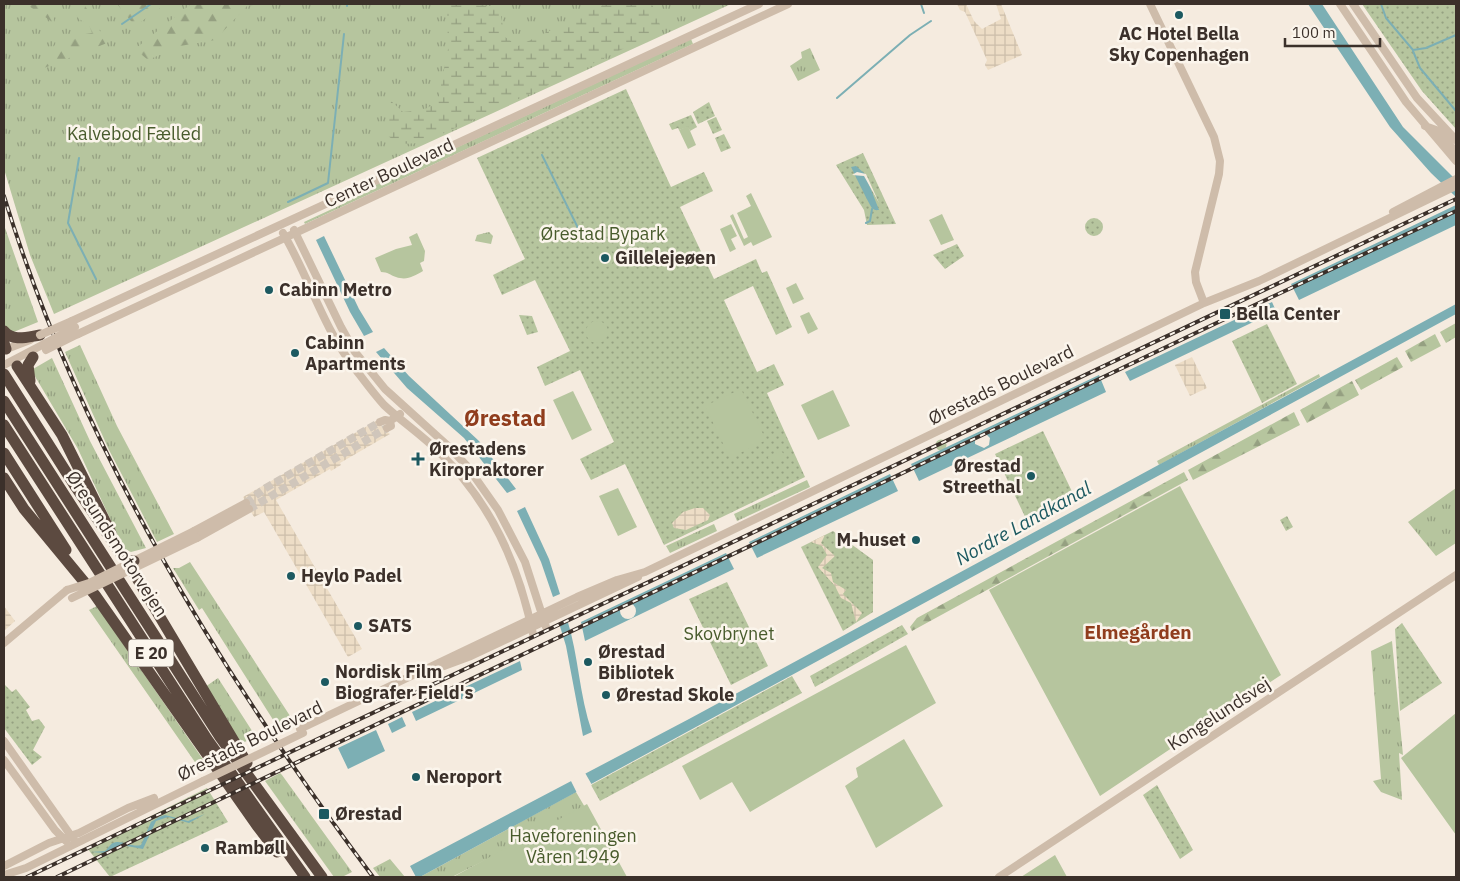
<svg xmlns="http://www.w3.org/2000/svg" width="1460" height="881" font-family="'IBM Plex Sans',sans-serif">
<defs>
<pattern id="grass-tufts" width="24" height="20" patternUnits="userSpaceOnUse" patternTransform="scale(1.25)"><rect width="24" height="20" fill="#b6c59e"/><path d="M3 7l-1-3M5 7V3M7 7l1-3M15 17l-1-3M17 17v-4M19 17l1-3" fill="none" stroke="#95a081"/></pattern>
<pattern id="forest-firs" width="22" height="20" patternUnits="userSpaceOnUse" patternTransform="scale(1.25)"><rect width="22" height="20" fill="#b6c59e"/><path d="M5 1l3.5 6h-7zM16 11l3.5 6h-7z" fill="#95a081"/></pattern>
<pattern id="wetland-marsh" width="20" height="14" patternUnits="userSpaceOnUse" patternTransform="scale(1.25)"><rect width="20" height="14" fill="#b6c59e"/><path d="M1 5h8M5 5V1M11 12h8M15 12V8" fill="none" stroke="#95a081"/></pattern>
<pattern id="park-dots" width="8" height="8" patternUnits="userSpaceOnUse" patternTransform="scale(1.25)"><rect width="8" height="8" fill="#b6c59e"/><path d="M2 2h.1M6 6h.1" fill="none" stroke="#95a081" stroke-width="1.8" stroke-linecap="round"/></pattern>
<pattern id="plaza-grid" width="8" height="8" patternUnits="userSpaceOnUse" patternTransform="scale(1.25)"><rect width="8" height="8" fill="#edddc6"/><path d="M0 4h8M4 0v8" fill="none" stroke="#ccbeaa"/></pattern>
</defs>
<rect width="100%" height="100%" fill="#f5ebdf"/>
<path fill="url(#grass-tufts)" d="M4 4H731L54 314 30 255 4 169Z
M691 39 693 44 305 224 304 222 345 203 358 193Z
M810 48 820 70 798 81 790 66 802 58 801 52Z
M4 225 38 322 4 336Z
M489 232 493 236 491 244 475 241 477 235Z
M80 345 117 426 174 534 157 542 109 450 65 352Z
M52 358 90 441 146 548 131 552 124 549 78 449 33 373V369Z
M1319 374 1320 377 1159 465 1157 461Z
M807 480 810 487 737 521 734 514Z
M1456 488V543L1436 556 1408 522Z
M714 524 717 531 670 553 666 546Z
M190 562 292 719 277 726 202 608 199 610 173 568H179Z
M97 606 204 761 197 765 89 610Z
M1392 641 1403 755 1399 753 1402 800 1381 792 1373 781 1381 779 1371 651Z
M218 678 256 737 240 744 205 687Z
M280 773 282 775 352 872 342 877H334L265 781Z
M576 792 586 809 452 877H420Z
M390 859 405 877H380L373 868Z"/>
<path fill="url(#forest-firs)" d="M26 4H53L54 23Z
M70 4H84L107 43 44 68 58 38 92 33 89 25 79 19Z
M117 4H166L135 26Z
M191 4H259L247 6 215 40 180 46 148 60 135 49Z
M1456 323V337L1446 343 1440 332Z
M1435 334 1441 346 1411 362 1405 351Z
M1397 357 1403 367 1361 390 1355 380Z
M1352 381 1359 395 1307 423 1300 410Z
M1294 412 1300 425 1193 480 1188 470Z
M1184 472 1188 480 912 631 910 627 917 618Z"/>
<path fill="url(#wetland-marsh)" d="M447 4 491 6 500 11 505 37 518 46 605 4H652L662 30 534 92 422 143 399 144 388 136 391 101 403 112 424 110 438 101 448 49Z"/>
<path fill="url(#park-dots)" d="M1362 4H1456V129L1422 91Z
M626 89 671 187 704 172 713 191 680 207 714 279 756 259 762 273 767 271 792 327 776 335 753 286 724 300 757 372 774 364 784 385 767 393 805 477 664 545 625 464 591 480 580 459 614 442 580 370 545 386 537 367 570 351 535 280 502 295 493 275 525 259 477 158Z
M709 102 715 116 698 124 693 112Z
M691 115 697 127 690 131 688 127 679 130 678 128 672 130 669 124Z
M716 117 722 130 713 134 707 121Z
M724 134 731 148 721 152 715 138Z
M863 153 896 224 867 225 864 210 836 165Z
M1085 227a9 9 0 1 1 18 0a9 9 0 1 1-18 0Z
M957 244 964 256 945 269 933 255Z
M519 315 532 316 538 332 527 335Z
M1267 324 1297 384 1262 403 1232 341Z
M1043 431 1077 502 1030 527 995 454Z
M1287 516 1293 527 1286 531 1280 520Z
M833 531 873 560V612L843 631 801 547Z
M727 582 768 666 731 685 689 599Z
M1402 623 1442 683 1400 711 1395 629Z
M902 625 908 634 815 687 810 676Z
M792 676 802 693 600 801 591 785Z
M4 684 12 692 16 689 30 707 26 710 32 721 39 719 45 727 33 750 42 757 32 765 4 728Z
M1157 785 1193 850 1180 859 1143 795Z
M207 788 228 822 110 877 87 848Z"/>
<path fill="#b6c59e" d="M688 126 696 145 688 149 679 130Z
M751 193 772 237 753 246 751 242 744 246 730 216 733 214 744 239 748 237 737 213 751 206 746 196Z
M942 214 954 240 941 245 929 220Z
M731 224 737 236 731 239 736 249 730 252 720 229Z
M417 233 425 251 424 261 420 263 423 271C414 276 407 281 396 277 390 275 388 272 381 272L375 258 396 249 412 245 409 237Z
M596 258a9 9 0 1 1 18 0a9 9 0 1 1-18 0Z
M796 283 804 299 793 304 786 288Z
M809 312 818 329 808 334 800 316Z
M586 332a11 11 0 1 1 22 0a11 11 0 1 1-22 0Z
M741 389 766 440 730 458 705 406Z
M833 390 850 426 818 440 801 405Z
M573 391 592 430 572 440 553 400Z
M935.5 445a5.5 5.5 0 1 1 11 0a5.5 5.5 0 1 1-11 0Z
M781 451 787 457 774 463 773 460 770 461 768 457Z
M1180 486 1281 675 1100 796 989 590Z
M618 488 637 527 618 536 599 496Z
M906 645 936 703 750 812 732 782 700 800 682 766Z
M1456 713V835L1401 758Z
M904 739 943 806 876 848 845 786 858 777 856 768Z
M587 804 627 877H453Z
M1055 855 1067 877H1021Z"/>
<path fill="url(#plaza-grid)" d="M957 4H966L974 21 982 29 1001 19 996 4H1001L1022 55 988 70 985 65 987 60 965 12 960 10Z
M1192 357 1207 388 1190 396 1175 365Z
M376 421 390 434 340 463 341 465 331 471 330 469 276 500 362 649 348 657 264 512 254 517 243 497Z
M695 508H703L710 515 708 520 686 530 674 528 672 523 683 512Z
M825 535 821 543 835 556 822 568 831 573 833 582 846 590 843 594 862 613 856 622 851 603 841 598 835 586 818 567 827 555 822 546 811 542Z
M4 606 15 621 4 631 5 611Z"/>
<path fill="#7cafb4" d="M1308 4H1322L1403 127 1456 180V197L1431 173 1390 127Z
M856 166 865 174 879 210C877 210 875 211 872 208 870 206 853 171 851 167Z
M1456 205V225L1299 300 1291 284Z
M324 236 359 309 373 332 364 336 350 312 316 240Z
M1272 302 1276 311 1130 381 1125 372Z
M1456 304V314L420 877H416L410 866 689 719Z
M384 348 409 376 479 441 516 489 507 493 464 438 407 388 376 352Z
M1099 375 1106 392 919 481 911 464Z
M890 474 898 491 757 558 749 542Z
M525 507 549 559 560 594 553 597 541 562 517 511Z
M726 553 734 569 585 641 581 622Z
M567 619C579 657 579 695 592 732L583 736 566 646 559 623Z
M520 661 522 670 416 721 412 712Z
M402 717 406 726 392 733 388 724Z
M376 730 385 751 348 769 338 748Z
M205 814 189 823 168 817 156 821 143 849 121 845 106 853 91 852 105 851C108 849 110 844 113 843 121 839 132 848 141 845L151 822 159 817 165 815 188 821Z"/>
<path fill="#f5ebdf" d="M857 172 866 174 879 203 864 176 852 175Z
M980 435H987L990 438 989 445 984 448 975 444V440Z
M620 611a8 8 0 1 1 16 0a8 8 0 1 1-16 0Z
M584 771 592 785 577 793 570 779Z"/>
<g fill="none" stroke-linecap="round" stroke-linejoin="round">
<path stroke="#7cafb4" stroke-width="2" d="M921 4 924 13
M1381 4 1386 18 1413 50 1426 48 1456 35
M347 6V4
M122 24 151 4
M1413 51 1420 68 1456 111
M837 98 910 35 931 21
M542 155 578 228
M79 158 68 223 96 279
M288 202 328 183 344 34
M866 223 870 221 872 209"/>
<path stroke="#d0c6bb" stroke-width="8" stroke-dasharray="8 4" stroke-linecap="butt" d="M246 503 264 489 380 422
M249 509 387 428"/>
<path stroke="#cebcaa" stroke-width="8" d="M1150 4 1214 137 1220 161 1219 174 1195 272 1196 282 1204 303
M1340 4 1406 102 1456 161
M1353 4 1417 98 1456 140
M1425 126 1436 130 1456 152
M1393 212 1456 179
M294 230 341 327 355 352 385 389 448 446 467 466 498 510 525 562 546 627
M283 233C309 277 322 325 353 366 363 379 373 393 384 405 401 421 422 435 439 452 491 503 518 563 533 634
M72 321 759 4
M78 334 788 4
M4 350 30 340
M4 365 44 344
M380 422 385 420 390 421
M387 428 391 426 390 421 400 414
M194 531 246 503
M197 538 249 509
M4 643 67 590
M444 666 471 656 638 577
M300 729 577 597 617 580 645 572 1204 303 1259 281 1456 186
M4 741 74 840
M4 760 55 830 66 841
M4 866 49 843 79 833 128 808 154 798
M4 875 26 868 203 781
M999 877 1456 575"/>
<path stroke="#5c4a40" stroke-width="11" d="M4 331C13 342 27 337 40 335
M4 343 6 349
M17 366 62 435 111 533
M4 374 75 486
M30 381 28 365 33 357
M4 401 220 737 322 877
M4 425 207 739 305 877
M4 453 66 550
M4 478 24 509 95 595 258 827 277 852
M126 560 247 763"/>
<defs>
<path id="rail" d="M4 196C80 445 218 670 373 877
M27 877 1456 199
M57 877 1227 318 1456 211"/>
</defs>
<use href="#rail" stroke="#3b302a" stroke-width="4"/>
<use href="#rail" stroke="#fbf5ec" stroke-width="2" stroke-dasharray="5.5" stroke-linecap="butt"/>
<path stroke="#cebcaa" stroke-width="8" d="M40 335 72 321
M44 344 75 327
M46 350 78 334
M67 590 89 583 194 531
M72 598 197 538
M203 781 303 733"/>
<path stroke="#5c4a40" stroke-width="11" d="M75 486 123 557 128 561H134"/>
</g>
<g fill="#1c5960" stroke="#fbf5ec" stroke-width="2">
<circle cx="1179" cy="15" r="5"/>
<circle cx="605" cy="258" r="5"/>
<circle cx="269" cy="290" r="5"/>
<rect x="1219" y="308" width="12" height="12" rx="2.5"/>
<circle cx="295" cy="353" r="5"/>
<path d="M415.5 451.5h5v5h5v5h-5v5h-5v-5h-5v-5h5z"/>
<circle cx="1031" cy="476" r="5"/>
<circle cx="916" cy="540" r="5"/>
<circle cx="291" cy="576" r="5"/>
<circle cx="358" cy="626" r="5"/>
<circle cx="588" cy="662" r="5"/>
<circle cx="325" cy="682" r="5"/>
<circle cx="606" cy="695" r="5"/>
<circle cx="416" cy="777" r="5"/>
<rect x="318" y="808" width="12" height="12" rx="2.5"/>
<circle cx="205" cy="848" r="5"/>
</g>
<g text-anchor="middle" stroke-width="5" stroke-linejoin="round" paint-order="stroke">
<rect fill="#fbf5ec" stroke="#756b64" stroke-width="1" x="128.5" y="639.5" width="45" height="27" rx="4"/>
<g font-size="16" font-weight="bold" fill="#3b302a">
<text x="151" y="659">E 20</text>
</g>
<g font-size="18" font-weight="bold" fill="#3b302a" stroke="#fbf5ec" text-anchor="start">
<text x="1179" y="40" text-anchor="middle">AC Hotel Bella<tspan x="1179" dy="21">Sky Copenhagen</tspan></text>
<text x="615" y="264">Gillelejeøen</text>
<text x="279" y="296">Cabinn Metro</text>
<text x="1236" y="320">Bella Center</text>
<text x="305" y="349">Cabinn<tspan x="305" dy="21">Apartments</tspan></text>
<text x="429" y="455">Ørestadens<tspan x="429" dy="21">Kiropraktorer</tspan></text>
<text x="1021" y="472" text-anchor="end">Ørestad<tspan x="1021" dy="21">Streethal</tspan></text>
<text x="906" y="546" text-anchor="end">M-huset</text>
<text x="301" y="582">Heylo Padel</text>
<text x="368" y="632">SATS</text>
<text x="598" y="658">Ørestad<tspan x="598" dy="21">Bibliotek</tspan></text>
<text x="335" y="678">Nordisk Film<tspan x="335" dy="21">Biografer Field's</tspan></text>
<text x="616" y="701">Ørestad Skole</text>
<text x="426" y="783">Neroport</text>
<text x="335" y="820">Ørestad</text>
<text x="215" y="854">Rambøll</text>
</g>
<g font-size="18" fill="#485b2c" stroke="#fbf5ec">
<text x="134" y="140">Kalvebod Fælled</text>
<text x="603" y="240">Ørestad Bypark</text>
<text x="729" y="640">Skovbrynet</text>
<text x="573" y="842">Haveforeningen<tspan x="573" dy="21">Våren 1949</tspan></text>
</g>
<g font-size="18" fill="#3b302a" stroke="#fbf5ec">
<text transform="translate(389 173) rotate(-25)" y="6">Center Boulevard</text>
<text transform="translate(1001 385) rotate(-26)" y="6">Ørestads Boulevard</text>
<text transform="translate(117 544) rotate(57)" y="6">Øresundsmotorvejen</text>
<text transform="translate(1219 714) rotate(-33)" y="6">Kongelundsvej</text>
<text transform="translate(250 741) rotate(-26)" y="6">Ørestads Boulevard</text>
</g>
<g font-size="19" font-style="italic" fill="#1c5960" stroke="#fbf5ec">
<text transform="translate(1023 523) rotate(-29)" y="7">Nordre Landkanal</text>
</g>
<g font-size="19" font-weight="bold" fill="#903d1d" stroke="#fbf5ec">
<text x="1138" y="639">Elmegården</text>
</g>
<g font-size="22" font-weight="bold" fill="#903d1d" stroke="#fbf5ec">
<text x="505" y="426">Ørestad</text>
</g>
</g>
<rect width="1460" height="881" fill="none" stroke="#3b302a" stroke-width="10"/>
<path d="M1285 38v8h95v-8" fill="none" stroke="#3b302a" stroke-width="2.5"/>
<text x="1292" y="38" font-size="15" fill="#3b302a" stroke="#fbf5ec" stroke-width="4" paint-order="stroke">100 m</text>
</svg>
